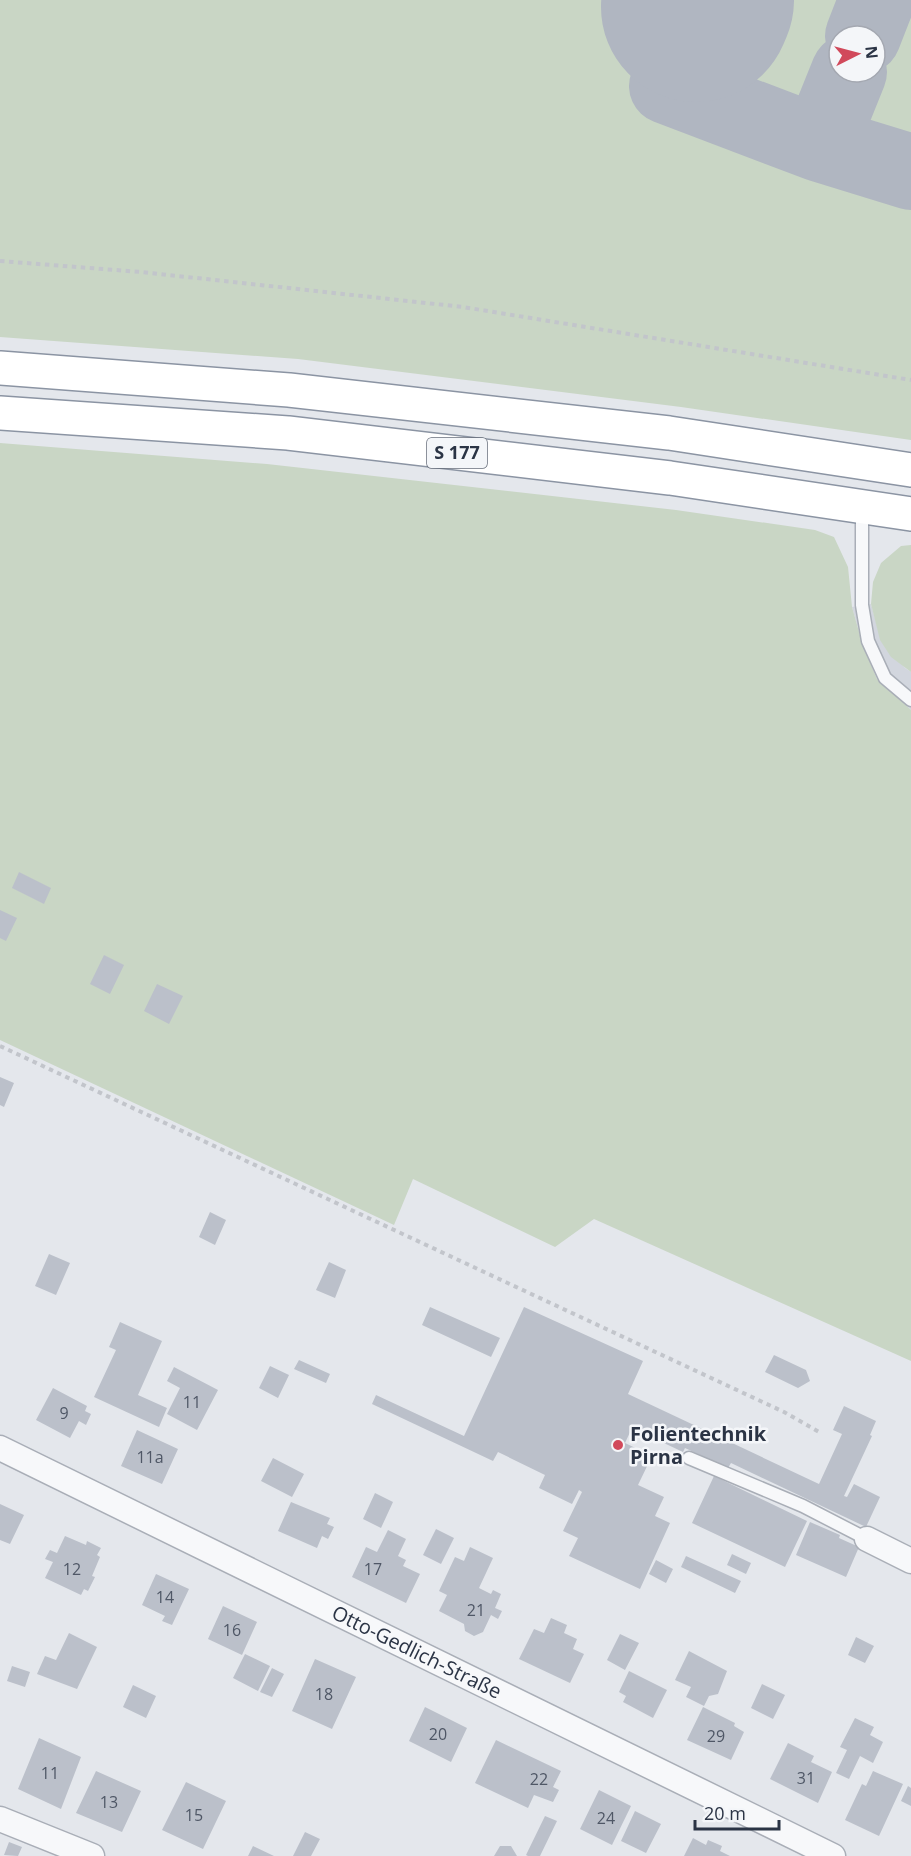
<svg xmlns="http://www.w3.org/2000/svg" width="911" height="1856" font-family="'Open Sans',sans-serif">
<rect width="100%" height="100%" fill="#e4e7ec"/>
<path fill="#d2d6de" d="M871 604 881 640 905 668 911 672V710L878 679 863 646 852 607Z"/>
<path fill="#c9d6c5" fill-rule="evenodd" d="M0 0H911V440L681 407 298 359 0 337ZM839 36H875V72H839Z
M0 443 267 464 676 510 815 530 834 537 848 567 852 607 863 646 877 679 911 710V1361L594 1219 555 1247 413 1179 394 1225 0 1040Z
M911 545V672L891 657 880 640 871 604 873 582 881 563 901 546Z"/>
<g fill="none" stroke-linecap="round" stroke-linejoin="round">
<path stroke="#b0b6c1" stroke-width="76" d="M696 7 667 86 820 144 849 72
M863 36 877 0
M820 144 911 172"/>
<path stroke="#b0b6c1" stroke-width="190" d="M696 7 699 0"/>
</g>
<path fill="#bbc0ca" d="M19 872 51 888 44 904 12 888Z
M0 910 17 918 6 941 0 938Z
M104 955 124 965 110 994 90 984Z
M157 984 183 996 169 1024 144 1011Z
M0 1077 14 1083 4 1107 0 1105Z
M210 1212 226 1220 215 1245 199 1237Z
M49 1254 70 1263 56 1295 35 1286Z
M329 1262 346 1270 335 1298 316 1290Z
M430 1307 500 1338 491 1357 422 1325Z
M524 1307 643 1361 628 1394 819 1484 842 1434 833 1430 844 1406 876 1421 870 1435 872 1436 844 1496 847 1497 854 1484 880 1497 866 1527 731 1463 728 1468 685 1448 683 1452 632 1428 625 1443 652 1456 638 1485 664 1497 655 1516 670 1523 640 1589 569 1556 578 1538 563 1531 582 1492 579 1490 572 1504 539 1488 545 1475 498 1452 493 1461 372 1404 376 1395 464 1436Z
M120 1322 162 1341 138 1395 167 1408 159 1427 94 1397 116 1350 109 1347Z
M774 1355 806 1370 810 1381 798 1388 765 1372Z
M299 1360 330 1374 326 1383 294 1369Z
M270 1366 289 1375 278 1398 259 1388Z
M174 1367 218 1390 197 1430 167 1414 180 1388 167 1381Z
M53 1388 87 1406 85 1411 91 1414 86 1425 79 1421 70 1438 36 1420Z
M137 1430 178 1449 162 1484 121 1466Z
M273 1458 304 1474 292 1497 261 1481Z
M714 1476 807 1521 785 1567 692 1523Z
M375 1493 393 1502 381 1528 363 1519Z
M291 1502 330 1518 327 1524 334 1527 328 1539 322 1536 317 1548 278 1531Z
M0 1504 24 1515 10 1544 0 1540Z
M810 1522 840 1535 839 1538 859 1547 846 1577 796 1555Z
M436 1529 454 1538 441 1564 423 1555Z
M388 1530 406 1539 398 1556 406 1560 403 1566 420 1574 406 1603 352 1577 366 1547 377 1552Z
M65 1536 86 1545 87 1541 101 1548 97 1555 100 1557 92 1576 95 1577 88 1591 84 1589 81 1595 45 1578 53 1562 45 1559 50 1550 57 1553Z
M470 1547 493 1558 479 1588 491 1594 493 1590 501 1594 495 1608 502 1611 498 1619 491 1615 483 1632 474 1636 465 1631 464 1624 439 1611 447 1595 439 1591 455 1557 464 1561Z
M732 1554 751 1563 746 1574 727 1565Z
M686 1556 741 1581 735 1593 681 1567Z
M656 1560 673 1569 666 1583 649 1574Z
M156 1574 189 1589 172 1625 162 1621 165 1616 142 1605Z
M223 1606 257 1622 242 1655 208 1639Z
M551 1618 567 1625 564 1633 577 1639 573 1649 584 1654 570 1683 519 1659 534 1629 544 1633Z
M69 1633 97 1647 77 1689 37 1674 45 1656 56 1660Z
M620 1634 639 1643 625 1670 607 1660Z
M856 1637 874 1646 865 1663 848 1655Z
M689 1651 727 1671 718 1694 709 1696 704 1706 686 1697 691 1687 675 1680Z
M245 1654 270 1666 258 1691 233 1678Z
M315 1659 356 1677 332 1729 292 1711Z
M12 1666 30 1672 25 1687 7 1681Z
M272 1668 284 1674 272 1697 260 1692Z
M629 1671 667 1690 653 1718 623 1702 626 1696 619 1692Z
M762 1684 785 1695 773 1719 751 1708Z
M133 1685 156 1696 146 1718 123 1707Z
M425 1707 467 1728 451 1762 409 1741Z
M703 1707 735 1723 734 1726 744 1732 731 1760 687 1740Z
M855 1718 874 1727 870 1735 883 1742 873 1763 860 1756 849 1779 836 1773 847 1750 840 1747Z
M39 1738 81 1757 61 1809 18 1789Z
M496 1740 561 1771 553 1787 559 1790 553 1802 534 1795 528 1808 475 1783Z
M788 1743 814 1756 811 1762 832 1772 818 1803 770 1779Z
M96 1771 141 1791 122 1832 76 1813Z
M873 1771 903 1784 879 1836 845 1820 862 1784 866 1786Z
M186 1782 226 1801 203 1849 162 1830Z
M908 1786 911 1788V1806L901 1801Z
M599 1790 631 1806 612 1845 580 1829Z
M635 1811 661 1824 646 1853 621 1841Z
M545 1816 557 1821 540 1856H528L526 1855Z
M305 1832 320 1839 311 1856H293Z
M693 1838 706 1845 708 1840 722 1846 720 1851 730 1856H684Z
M9 1842 22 1847 18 1856 4 1855Z
M253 1846 274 1856H248Z
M500 1846H511L517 1856H494Z"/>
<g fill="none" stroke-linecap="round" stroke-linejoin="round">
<defs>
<path id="service" d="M862 507V605L868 641 885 678 911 700
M689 1458 803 1506 867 1539"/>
<g id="minor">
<path id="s1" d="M0 1448 833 1856"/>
<path d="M867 1539 911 1561"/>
<path d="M0 1819 92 1856"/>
</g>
<path id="trunk" d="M0 368 289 390 669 433 911 470
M0 413 288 433 670 478 911 514"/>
</defs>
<use href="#service" stroke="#a9aeb7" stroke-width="15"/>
<use href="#minor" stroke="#a9aeb7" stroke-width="27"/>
<use href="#trunk" stroke="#8b94a3" stroke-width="36"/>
<path stroke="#c2c5cb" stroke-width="4" stroke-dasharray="4.5 4.5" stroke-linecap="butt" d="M0 261 141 272 463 307 911 380
M0 1046 784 1412 821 1433"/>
<use href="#service" stroke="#f7f8fa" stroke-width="12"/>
<use href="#minor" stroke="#f7f8fa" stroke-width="24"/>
<use href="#trunk" stroke="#fff" stroke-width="33"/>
</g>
<circle fill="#d1495b" stroke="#f4f6f9" stroke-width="2" cx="618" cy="1445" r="6"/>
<g text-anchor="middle" stroke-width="5" stroke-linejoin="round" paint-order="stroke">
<g font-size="16" fill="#4f5766">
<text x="192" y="1408">11</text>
<text x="64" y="1419">9</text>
<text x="150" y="1463">11a</text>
<text x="72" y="1575">12</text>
<text x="373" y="1575">17</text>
<text x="165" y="1603">14</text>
<text x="476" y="1616">21</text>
<text x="232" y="1636">16</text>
<text x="324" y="1700">18</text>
<text x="438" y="1740">20</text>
<text x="716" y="1742">29</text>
<text x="50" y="1779">11</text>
<text x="806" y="1784">31</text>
<text x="539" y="1785">22</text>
<text x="109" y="1808">13</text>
<text x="194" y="1821">15</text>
<text x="606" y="1824">24</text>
</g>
<rect fill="#f4f6f9" stroke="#676e7b" stroke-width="1.5" x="427" y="438" width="60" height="30" rx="4.5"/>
<g font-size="18" font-weight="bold" fill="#2b3445">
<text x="457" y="459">S 177</text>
</g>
<g font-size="20" font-weight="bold" fill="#2b3445" stroke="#f4f6f9" text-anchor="start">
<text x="630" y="1441">Folientechnik<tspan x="630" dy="23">Pirna</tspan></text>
</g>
<g font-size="20" fill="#2b3445" stroke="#f4f6f9">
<text dy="7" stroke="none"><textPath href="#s1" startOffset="464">Otto-Gedlich-Straße</textPath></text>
</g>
</g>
<g transform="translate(857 54) rotate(84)"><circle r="28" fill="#f4f6f9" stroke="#a4a8b1" stroke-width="1.5"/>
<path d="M0-4.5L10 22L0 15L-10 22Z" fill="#d1495b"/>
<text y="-9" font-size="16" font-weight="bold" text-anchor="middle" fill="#2b3445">N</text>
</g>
<path d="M695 1820v9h84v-9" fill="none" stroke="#2b3445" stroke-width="3"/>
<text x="704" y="1820" font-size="18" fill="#2b3445" stroke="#f4f6f9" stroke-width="4.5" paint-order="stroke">20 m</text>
</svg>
